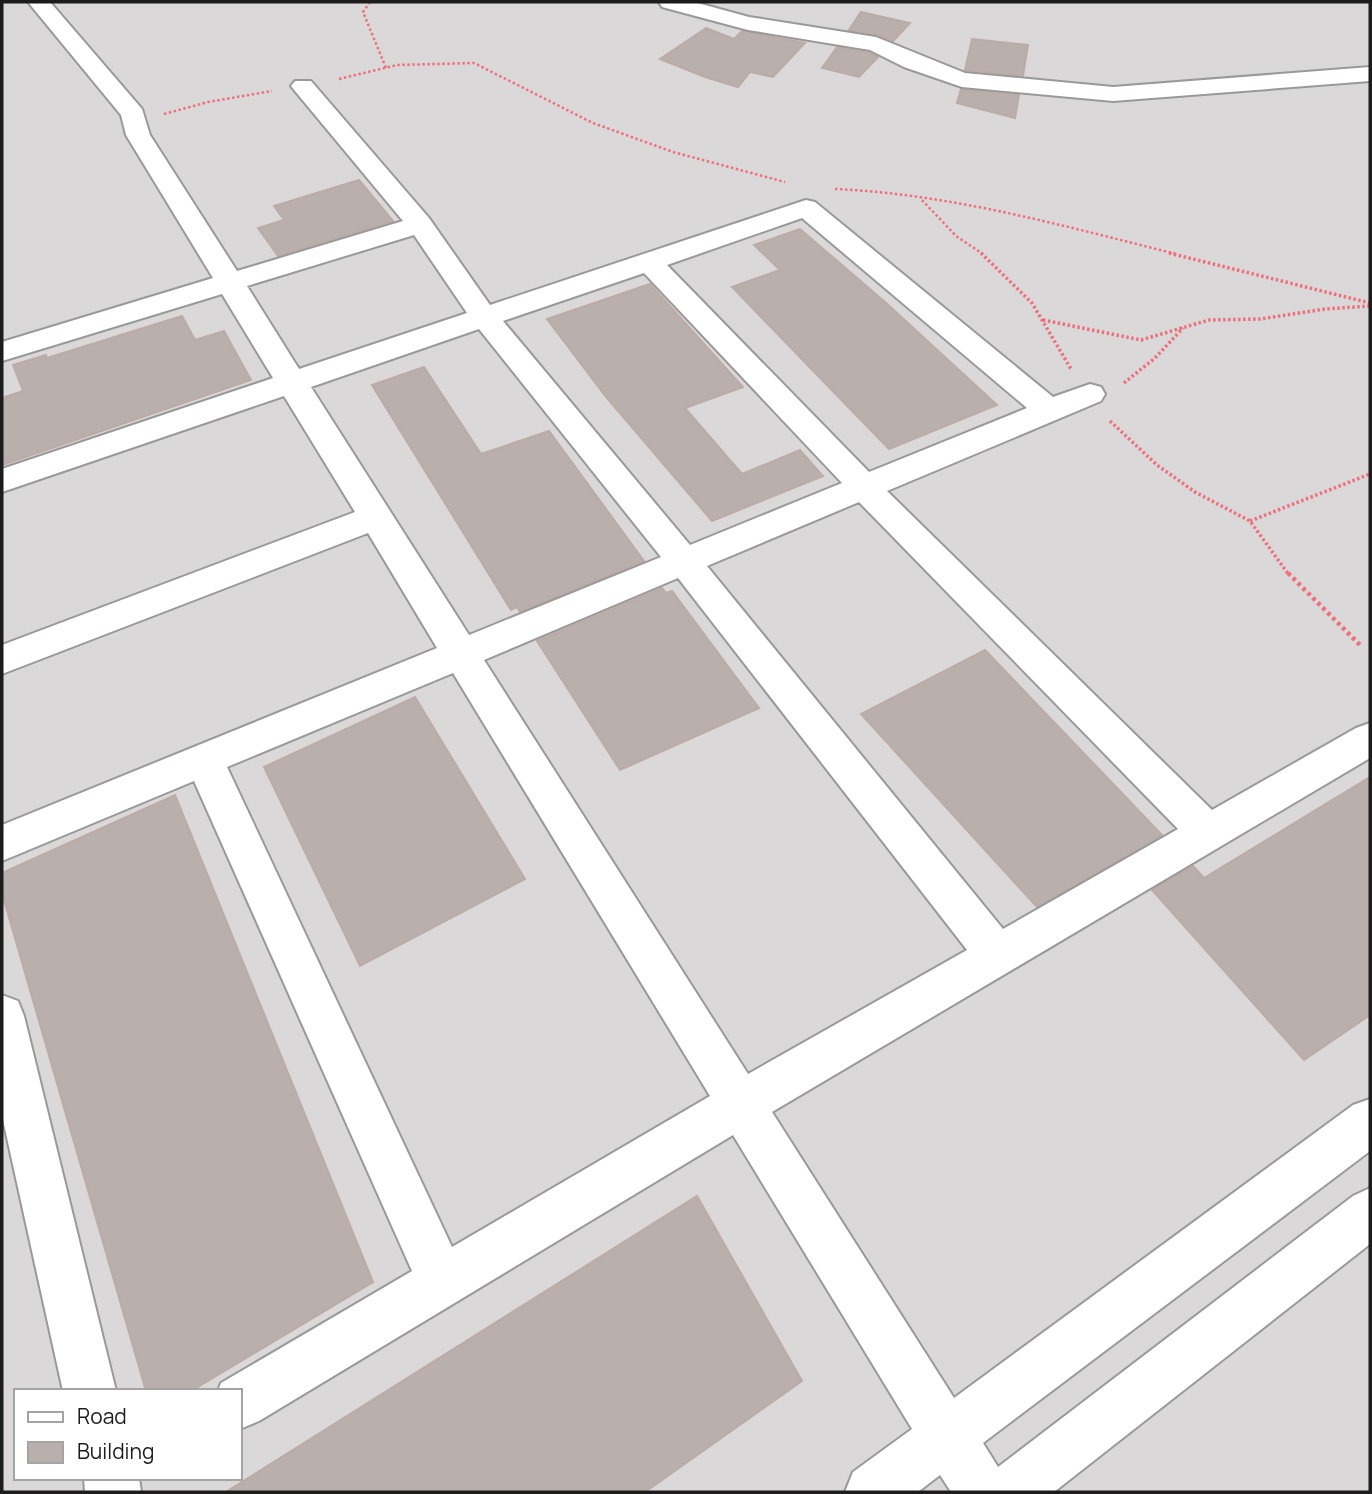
<svg xmlns="http://www.w3.org/2000/svg" width="1372" height="1494" font-family="Manrope,sans-serif">
<rect width="100%" height="100%" fill="#ece7e2"/>
<path fill="#dad8d9" fill-rule="evenodd" d="M2 2H1370V1492H2ZM16 1391H240V1478H16Z"/>
<path fill="#b9afac" stroke="#bdaba5" stroke-width="2" d="M861 12 910 23 893 41 876 34 849 30Z
M706 28 734 39 742 31 805 43 773 77 750 72 738 87 705 77 660 59Z
M972 39 1028 45 1023 76 965 70Z
M837 47 869 53 878 57 859 77 822 68Z
M961 89 1019 95 1015 118 957 103Z
M359 180 393 221 278 256 258 228 284 220 274 206Z
M800 229 885 302 997 405 889 449 732 287 780 270 754 245Z
M650 284 743 387 685 408 742 474 800 450 823 476 712 521 607 398 547 319Z
M182 316 195 340 224 331 251 380 2 465V398L23 391 13 365 46 355 47 358Z
M424 367 481 454 549 431 644 561 520 612 517 607 511 610 372 385Z
M662 588 666 593 672 591 759 708 620 770 537 641Z
M985 650 1162 835 1037 907 861 714Z
M415 697 525 879 360 966 264 767Z
M1370 777V1015L1304 1060 1152 890 1193 866 1204 878Z
M175 795 373 1282 191 1391H146L2 893V873Z
M697 1196 802 1381 645 1492H226Z"/>
<g fill="none" stroke-linecap="round" stroke-linejoin="round">
<defs>
<path id="minor" d="M28 2H50L142 109 150 135 237 271 403 221 295 91 291 86 295 81H311L429 218 490 305 806 200 815 202 1053 397 1090 384 1101 387 1105 394 1101 401 887 491 1212 810 1356 728 1370 723V758L772 1112 954 1398 1353 1105 1370 1099V1151L983 1443 998 1467 1353 1196 1370 1188V1244L1054 1492H951L940 1475 918 1492H845L853 1472 912 1429 733 1135 259 1421 240 1429V1391H218L221 1383 412 1271 194 781 2 861V825L437 648 368 533 2 674V645L355 512 284 396 2 492V469L273 378 222 294 2 361V342L213 278 126 135 121 115ZM802 218 1027 408 869 472 667 265ZM414 235 467 313 299 369 247 286ZM644 273 842 483 690 545 503 321ZM479 329 661 557 469 635 311 387ZM859 502 1178 829 1003 929 707 566ZM678 578 967 950 748 1074 484 660ZM453 673 710 1096 452 1247 227 767Z
M659 2H694L749 17 876 37 965 73 1113 87 1370 67V81L1113 101 962 87 904 67 870 50 748 30 662 7Z
M2 995 18 1001 24 1016 116 1391H63L2 1115Z
M84 1478H139L141 1492H85Z"/>
</defs>
<use href="#minor" stroke="#999" stroke-width="4"/>
<path stroke="#ef707c" stroke-width="2.5" stroke-dasharray="2.5 2.5" stroke-linecap="butt" d="M370 2 363 12 386 68
M339 79 397 65 474 63 593 123 673 152 785 182
M164 114 208 102 272 91
M835 189C951 194 1064 226 1176 254
M922 200 956 236 983 254"/>
<path stroke="#ef707c" stroke-width="3.5" stroke-dasharray="2.5 2.5" stroke-linecap="butt" d="M981 253 1032 303 1071 369
M1169 253 1370 303
M1043 320 1141 340 1209 320 1260 319 1325 309 1370 306
M1124 383 1155 358 1183 328
M1110 421 1157 465 1195 492 1250 521 1289 575
M1250 521 1370 474"/>
<path stroke="#ef707c" stroke-width="4.5" stroke-dasharray="3.5 3.5" stroke-linecap="butt" d="M1288 573 1361 646"/>
<use href="#minor" fill="#fff" fill-rule="evenodd"/>
</g>
<rect width="1372" height="1494" fill="none" stroke="#1c1c1c" stroke-width="7"/>
<rect x="14" y="1389" width="228" height="91" fill="#ffffff" stroke="#a4a4a4" stroke-width="2"/>
<rect x="28" y="1412" width="35" height="10" fill="#ffffff" stroke="#a4a4a4" stroke-width="2"/>
<text x="77" y="1424" font-size="21" fill="#1c1c1c">Road</text>
<rect x="28" y="1442" width="35" height="21" fill="#b9afac" stroke="#a4a4a4" stroke-width="2"/>
<text x="77" y="1459" font-size="21" fill="#1c1c1c">Building</text>
</svg>
